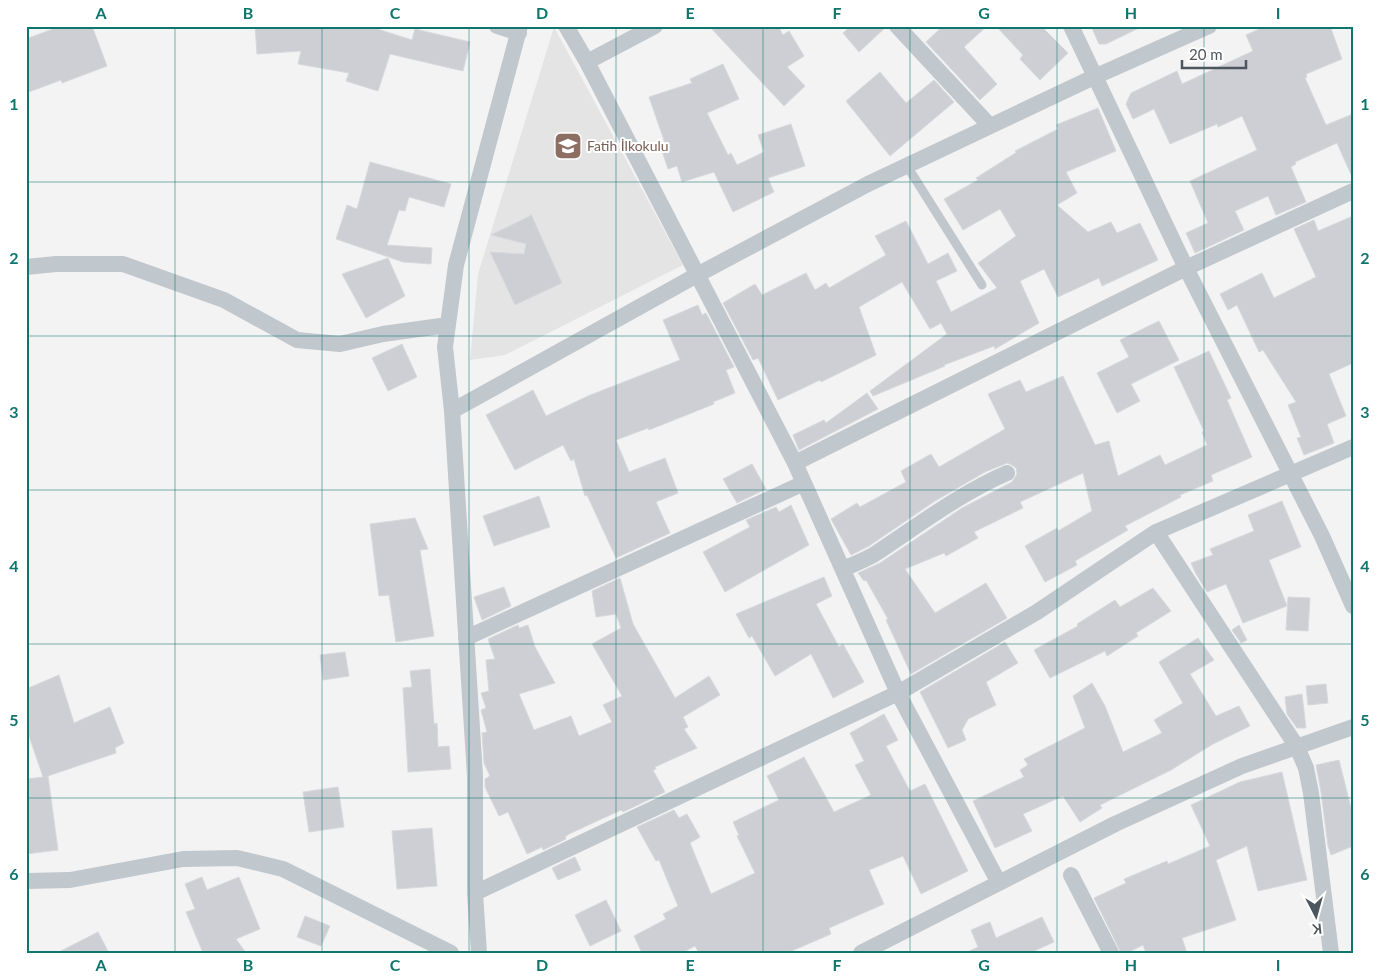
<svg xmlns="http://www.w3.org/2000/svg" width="1379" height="979" font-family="Lato,sans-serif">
<rect width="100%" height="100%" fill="#f4f3f3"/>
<path fill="#e5e4e4" d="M554 27 683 265 505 355 470 360 478 274Z"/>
<path fill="#cdcfd4" stroke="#d7d9dd" d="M61 26H92L107 66 62 83 61 80 26 93V39Z
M255 26H368L412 40 415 29 470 42 463 71 390 54 378 91 346 81 349 73 298 64 301 51 257 54Z
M709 26H778L783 35 789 31 804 56 787 67 805 86 784 106Z
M851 26H887L859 52 843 33Z
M943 26H987L964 47 997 84 980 100 926 42Z
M996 26H1041L1068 53 1040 80 1020 59 1023 55Z
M1091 26H1143L1106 44H1099Z
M1266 26H1330L1342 59 1306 74 1307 77 1305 78 1326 125 1353 114V179L1337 143 1295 162 1296 164 1291 167 1306 202 1276 215 1268 196 1235 211 1244 230 1195 253 1186 233 1208 223 1190 181 1257 150 1242 116 1218 127 1217 124 1170 144 1154 109 1133 119 1126 104 1131 93 1177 71 1182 84 1253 51 1246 35Z
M723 64 739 99 707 113 728 155 731 153 737 165 764 152 758 135 791 124 805 166 768 178 774 192 733 212 714 172 682 182 677 166 668 169 662 151 667 149 649 97 692 83 690 79Z
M880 72 906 103 934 80 954 102 890 156 846 101Z
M1098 108 1116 151 1066 172 1077 193 1057 205 1088 232 1111 222 1117 233 1140 223 1158 260 1102 286 1099 278 1058 297 1044 269 1020 281 1039 323 995 349 994 346 944 365 945 366 873 396 870 391 947 334 941 323 930 329 902 282 859 307 876 355 821 382 820 380 778 400 758 358 753 360 723 303 755 284 762 295 806 273 815 290 826 283 829 288 886 255 875 236 906 221 928 264 948 253 957 271 936 281 951 312 997 288 978 263 1016 236 1000 209 963 230 944 199 978 180 976 178 1017 152 1015 151 1058 129 1056 125Z
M370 162 451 184 444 207 409 197 405 211 399 210 387 245 432 248 431 264 403 262 336 239 347 205 357 209Z
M531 214 562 283 515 305 490 252 524 254 526 244 491 235 530 216Z
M1353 216V363L1329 374 1346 416 1327 424 1334 443 1304 455 1297 438 1301 437 1288 405 1296 402 1263 350 1259 352 1237 305 1228 310 1220 294 1262 273 1274 298 1316 277 1294 229 1314 220 1318 231Z
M388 258 405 296 366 318 342 274Z
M698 305 702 315 706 313 734 367 726 370 735 393 713 402 714 404 649 430 648 428 616 440 629 472 665 458 678 493 656 502 670 533 616 558 587 495 585 496 574 459 571 461 563 445 515 470 486 415 533 390 546 416 588 396 680 360 663 320Z
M1159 321 1179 360 1131 384 1140 401 1117 413 1097 373 1129 357 1120 340Z
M402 344 417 377 388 391 372 358Z
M1209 351 1231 398 1227 400 1252 457 1211 475 1213 481 1180 495 1181 497 1125 526 1128 530 1075 561 1077 565 1045 582 1025 546 1057 528 1058 531 1092 511 1083 473 1020 502 1023 508 974 532 978 538 946 556 944 553 905 569 935 613 986 583 1007 618 911 674 886 620 888 619 866 580 864 581 858 573 880 563 962 508 1012 482 1017 474 1016 468 1012 465 1007 463 985 472 935 501 869 546 851 555 831 519 857 503 860 507 906 482 901 471 931 454 939 467 1005 429 988 394 1020 380 1026 392 1063 376 1095 445 1109 441 1118 476 1160 455 1165 465 1207 445 1202 432 1204 431 1174 367Z
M867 393 878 409 799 450 793 435 824 420 826 423Z
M752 464 766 489 737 503 723 479Z
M539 496 550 527 494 546 483 516Z
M1282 501 1301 547 1269 560 1287 606 1243 623 1226 584 1207 592 1196 574 1191 563 1213 555 1210 549 1254 531 1248 515Z
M791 505 809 545 725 592 703 552 750 527 746 520 776 507 779 512Z
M415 518 428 549 420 550 434 636 396 642 389 595 379 596 370 524Z
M824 577 832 596 816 604 839 647 843 644 864 682 833 698 811 654 775 676 752 636 749 638 736 614Z
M620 578 633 624 675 698 709 676 720 695 683 717 688 727 684 729 697 748 655 767 656 769 653 770 665 792 623 812 621 810 569 834 565 837 566 839 543 850 542 847 527 854 508 812 499 816 485 787V779L490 776 484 763 482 733 487 732 481 710 486 708 481 693 489 691 486 660 495 659 488 639 518 625 519 628 528 625 535 647 555 683 519 694 534 730 571 716 579 736 612 722 603 705 622 696 592 644 621 628 616 614 596 617 592 591Z
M504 587 511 606 482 620 474 597Z
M1153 588 1171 611 1136 633 1138 636 1107 656 1105 651 1050 678 1034 650 1078 626 1077 624 1115 600 1120 607Z
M1288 597 1310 598 1308 631 1286 630Z
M1239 625 1247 640 1241 643 1232 630Z
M1198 638 1214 660 1190 674 1216 716 1239 706 1250 726 1213 744 1171 770 1100 805 1102 808 1080 822 1063 796 1023 814 1032 831 995 848 973 801 1024 777 1020 770 1028 765 1024 759 1085 728 1073 696 1092 683 1105 706 1123 752 1162 733 1154 720 1183 703 1159 662Z
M1005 642 1018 663 986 682 996 705 968 719 962 730 966 740 948 748 920 692Z
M345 652 349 676 323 680 320 655Z
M430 669 434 724 437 723 438 747 449 746 451 769 408 772 403 688 412 687 410 671Z
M59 675 74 723 110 707 124 743 115 748 116 753 48 776 58 850 26 854V779L43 777 26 727V689Z
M1326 684 1328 703 1308 705 1306 686Z
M1302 694 1306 728H1297L1287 714 1285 697Z
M884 714 898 740 886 746 910 791 925 784 968 871 921 894 903 856 869 870 884 904 829 928 831 934 787 953H699L695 946 682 953H642L634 936 666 919 663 914 678 906 659 860 656 861 637 827 674 810 679 818 687 814 700 837 690 843 711 894 755 873 737 836 739 835 733 822 779 800 767 776 804 757 834 812 871 795 855 765 864 761 850 733Z
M1339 760 1353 816V846L1331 855 1328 846 1321 792 1316 765Z
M1282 772 1307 880 1258 891 1247 846 1216 860 1236 920 1182 938 1187 953H1146L1143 945 1127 953H1121L1094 898 1126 883 1124 879 1167 861 1168 864 1210 846 1191 805 1240 782Z
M338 787 344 827 309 832 303 792Z
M432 828 437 886 397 889 392 831Z
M575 857 581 870 558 880 552 868Z
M202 877 207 890 239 877 260 929 236 939 246 953H203L186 912 195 909 185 884Z
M606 900 621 931 590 946 575 915Z
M305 916 330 926 321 946 297 937Z
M1042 917 1054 942 1030 953H965L978 947 971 930 990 922 996 938Z
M98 932 109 953H57Z"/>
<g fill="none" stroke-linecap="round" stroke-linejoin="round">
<path stroke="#c0c7cd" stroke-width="9" d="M907 166 982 285"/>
<path stroke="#c0c7cd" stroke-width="16" d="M497 26 519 33
M566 26 587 62 795 463 898 693 999 883
M897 26 990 126
M1071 26 1186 268 1322 536 1353 606
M587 62 655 26
M26 267 56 264H123L224 300 297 340 340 344 383 334 448 325
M452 411 697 275 868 184 1094 77 1209 26
M795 463 1186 268 1353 191
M1156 532 1297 747 1306 768 1311 793 1331 953
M843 569C854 564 868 559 878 552 920 524 961 493 1007 473
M466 638 804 483
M1071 875 1111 953
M26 881 70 880 183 859 237 858 283 869 451 953
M475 893 898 693 1037 612 1156 532 1353 447
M479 953 475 893V776L452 411 445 347 456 265 520 26
M861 953 1115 824 1242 766 1353 727"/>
</g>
<path fill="none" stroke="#0f766e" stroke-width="1" stroke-opacity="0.55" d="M175 26V953M322 26V953M469 26V953M616 26V953M763 26V953M910 26V953M1057 26V953M1204 26V953M26 182H1353M26 336H1353M26 490H1353M26 644H1353M26 798H1353"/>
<defs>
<symbol id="school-square" viewBox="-11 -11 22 22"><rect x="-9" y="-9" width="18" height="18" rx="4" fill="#8d6e63" stroke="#fff"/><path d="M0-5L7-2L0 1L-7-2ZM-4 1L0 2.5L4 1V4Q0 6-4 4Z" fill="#fff"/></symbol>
</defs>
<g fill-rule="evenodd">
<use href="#school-square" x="552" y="130" width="32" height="32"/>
</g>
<g text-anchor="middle" stroke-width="4" stroke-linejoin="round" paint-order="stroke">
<g font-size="14" fill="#785e54" stroke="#fff" text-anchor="start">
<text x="587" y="151">Fatih İlkokulu</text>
</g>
</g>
<rect width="1379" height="979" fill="none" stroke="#ffffff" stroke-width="55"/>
<g transform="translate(1316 916) rotate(174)" stroke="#ffffff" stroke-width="4" paint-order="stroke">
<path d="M0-4L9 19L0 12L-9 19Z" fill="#4c565e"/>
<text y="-8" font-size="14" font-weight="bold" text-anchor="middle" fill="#4c565e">K</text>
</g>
<path d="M1182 60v8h64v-8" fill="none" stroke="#4c565e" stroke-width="2.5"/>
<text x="1189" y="60" font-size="15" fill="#4c565e" stroke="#ffffff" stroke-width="4" paint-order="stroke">20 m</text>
<rect x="28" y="28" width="1324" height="924" fill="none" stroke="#0f766e" stroke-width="2"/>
<g font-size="16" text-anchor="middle" font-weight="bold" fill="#0f766e">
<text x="101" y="19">A</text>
<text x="248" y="19">B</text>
<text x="395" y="19">C</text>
<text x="542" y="19">D</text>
<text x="690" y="19">E</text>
<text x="837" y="19">F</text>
<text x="984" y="19">G</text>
<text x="1131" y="19">H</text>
<text x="1278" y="19">I</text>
<text x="14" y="110">1</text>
<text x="1365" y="110">1</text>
<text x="14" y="264">2</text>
<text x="1365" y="264">2</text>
<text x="14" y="418">3</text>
<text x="1365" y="418">3</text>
<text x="14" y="572">4</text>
<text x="1365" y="572">4</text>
<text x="14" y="726">5</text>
<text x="1365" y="726">5</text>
<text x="14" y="880">6</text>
<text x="1365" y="880">6</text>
<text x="101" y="971">A</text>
<text x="248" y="971">B</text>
<text x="395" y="971">C</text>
<text x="542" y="971">D</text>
<text x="690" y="971">E</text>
<text x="837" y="971">F</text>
<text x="984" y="971">G</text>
<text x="1131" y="971">H</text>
<text x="1278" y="971">I</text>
</g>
</svg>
